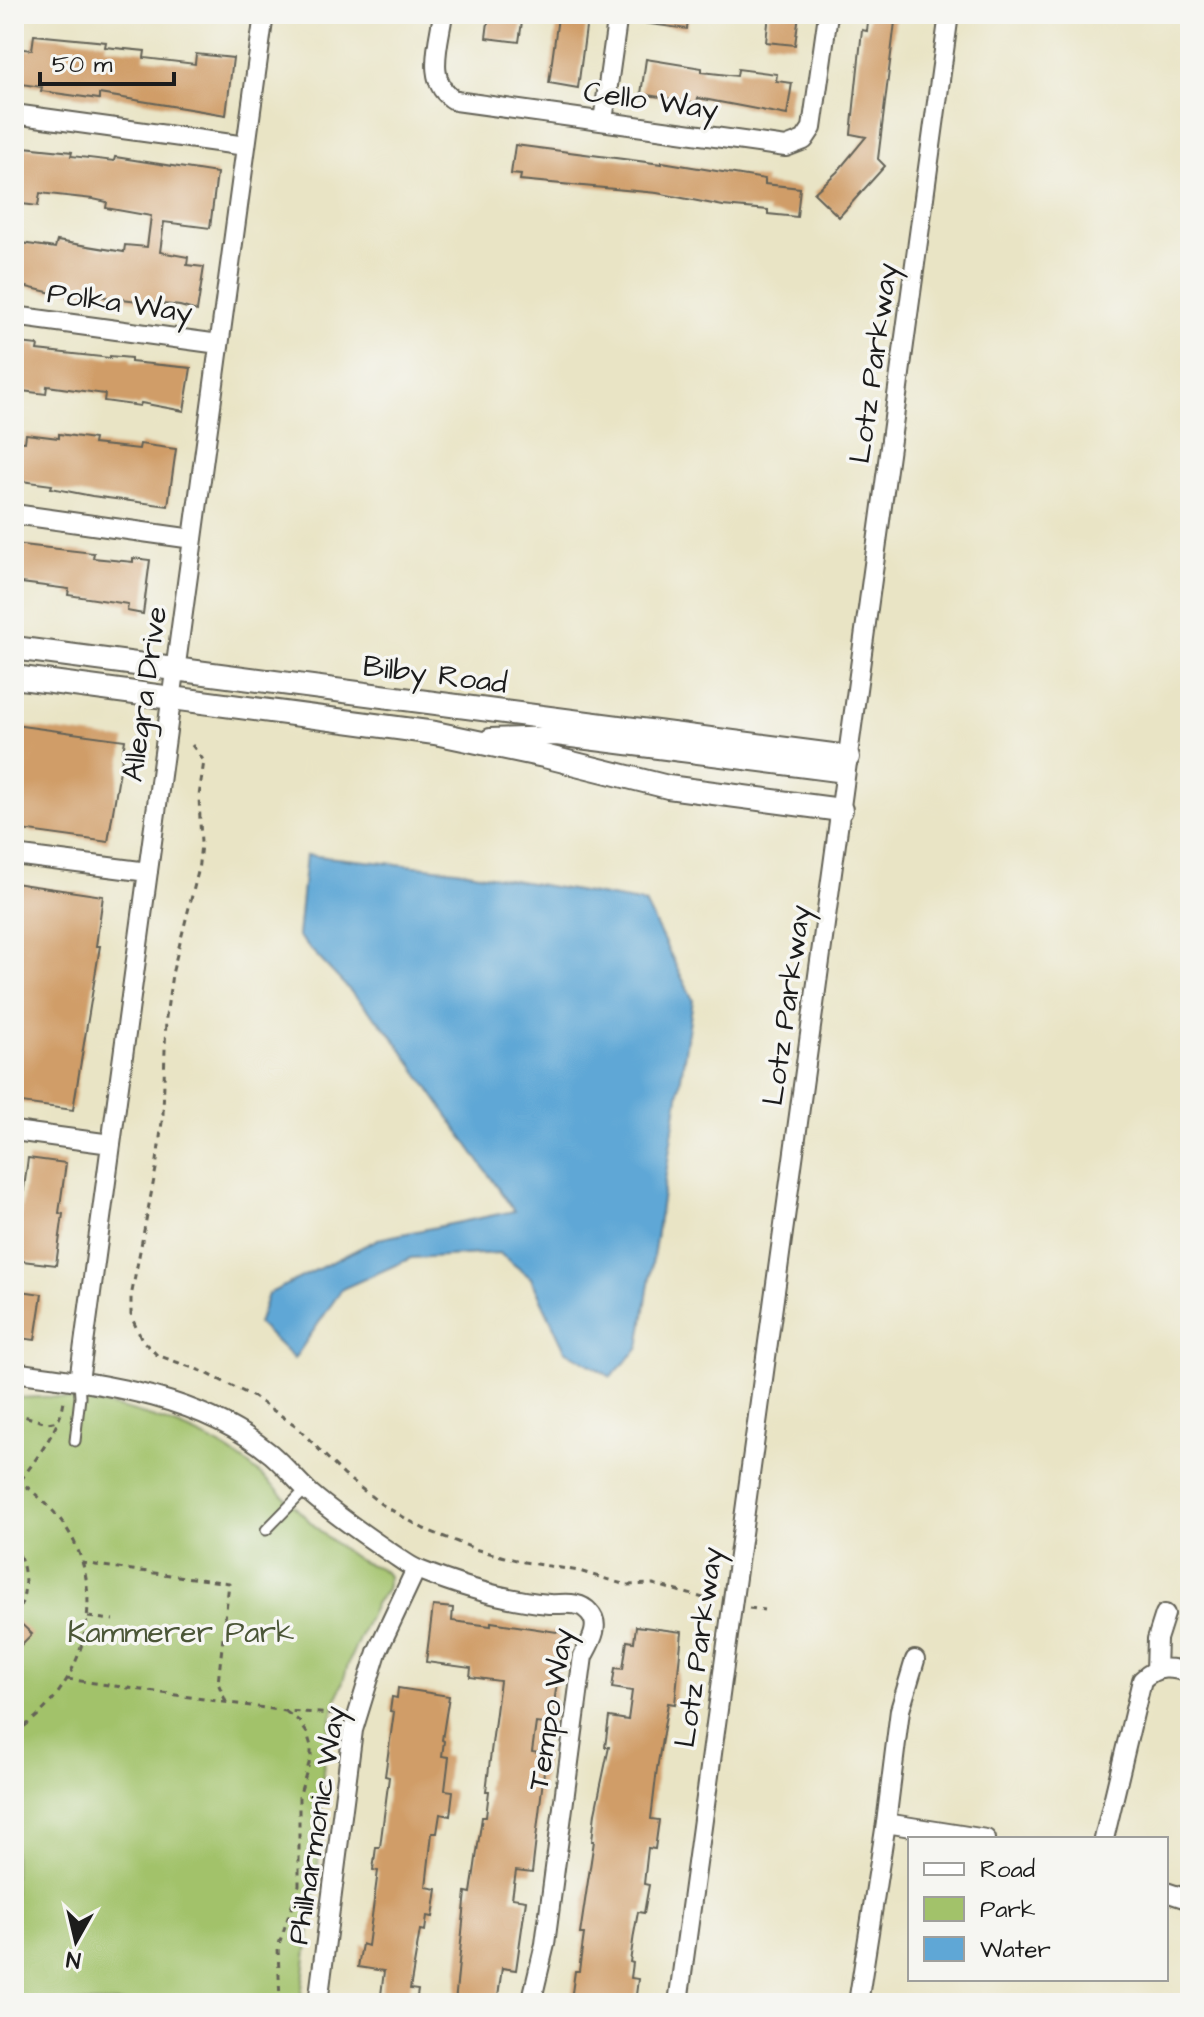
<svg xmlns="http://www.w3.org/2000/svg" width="1204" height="2017" font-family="'Architects Daughter',sans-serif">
<rect width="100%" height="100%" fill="#f6f6f2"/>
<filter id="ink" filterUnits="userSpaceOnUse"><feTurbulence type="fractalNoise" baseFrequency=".0125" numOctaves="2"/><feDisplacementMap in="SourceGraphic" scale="16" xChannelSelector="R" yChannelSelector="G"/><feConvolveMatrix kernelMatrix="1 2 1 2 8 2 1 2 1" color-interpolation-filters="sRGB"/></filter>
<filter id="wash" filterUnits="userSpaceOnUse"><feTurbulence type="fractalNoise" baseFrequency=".006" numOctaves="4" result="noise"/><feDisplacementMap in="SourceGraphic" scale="32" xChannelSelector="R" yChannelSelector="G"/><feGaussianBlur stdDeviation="1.8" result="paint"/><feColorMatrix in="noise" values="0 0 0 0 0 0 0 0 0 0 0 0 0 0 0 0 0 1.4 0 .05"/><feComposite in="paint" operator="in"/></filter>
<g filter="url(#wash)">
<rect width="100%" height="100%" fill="#e9e4c5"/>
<path fill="#a2c26a" stroke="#5f6f43" stroke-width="2" d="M14 1397C27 1399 38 1396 51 1397 116 1403 192 1423 246 1463 275 1484 299 1513 327 1537 338 1545 350 1556 362 1562 373 1567 380 1565 388 1576L386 1590 376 1602 351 1656 333 1712 324 1757 318 1867 300 2003H14Z"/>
<path fill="#5fa7d6" stroke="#3e6279" stroke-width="2" d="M306 855 456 870 645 903 693 1000 639 1348 611 1377 565 1350 531 1278 499 1253 411 1258 342 1289 294 1359 258 1324 268 1294 378 1239 514 1211 390 1033 298 936Z"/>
<g id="blocks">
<path fill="#d09d67" d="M489 14H519L518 22H522L519 42 486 38Z
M643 14H689L687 29 642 23Z
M769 14H799L795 45 766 42Z
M869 14H896L878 159 885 166 839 217 814 193 837 172 866 137 851 134 862 30 867 31Z
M558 17 587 20 578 88 549 83Z
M34 35 106 42 105 47 145 51 144 58 195 64 196 54 233 58 226 115 99 94V99L62 94 41 91 42 87 14 83V48L32 50Z
M646 59 702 68V72L737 76 738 69 777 74 776 81 792 83 787 115 698 98 697 103 641 94Z
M515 145 662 164V162L765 179V184L800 188 797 217 768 214V210L723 206 657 193 520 180 521 175 511 174Z
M14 146 72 152 71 156 114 161 115 157 217 173 210 228 164 222 160 252 188 257 187 265 204 267 197 311 180 306 80 294 53 287 52 293 14 284V242L55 248 57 241 124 252 125 245 147 247 151 216 106 208 107 202 93 199 40 193 38 206 14 203Z
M20 343 38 345 37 350 110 358V356L131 358V362L191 368 184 411 141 403 140 406 104 401 105 394 47 386 46 394 14 390V345L20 346Z
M26 434 59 438V434L94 439 93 444 139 449 140 444 176 449 168 506 92 496 51 488 52 485 14 480V441L25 442Z
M14 544 94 553 93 558 133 562V558L150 560 143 614 127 611 128 604 68 595 69 589 14 582Z
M14 725 125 740 108 842 14 829Z
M14 883 103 896 96 946H100L73 1110 14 1102V963L18 931H14Z
M28 1158 66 1163 59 1213 63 1214 56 1265 14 1260V1225L19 1226Z
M14 1290 42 1294 35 1340 19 1338 20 1329 14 1328Z
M433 1606 453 1608 452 1621 491 1626V1622L564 1633 551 1725 536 1723 532 1752 546 1754 532 1873 516 1871 512 1898 526 1900 516 1970 502 1968 497 2003H455L466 1892 471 1893 482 1817H486L489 1791H486L500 1681 470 1677 471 1668 426 1662Z
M14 1617 32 1634 14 1652Z
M636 1626 682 1632 675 1704 668 1703 657 1769 651 1819 659 1820 655 1849 648 1848 644 1884 649 1885 644 1913 638 1912 634 1934 630 1962 633 1963 631 1978 638 1979 635 2003 571 2000 575 1971H579L584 1934H580L594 1841H592L595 1813 609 1747H605L609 1717 628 1720 632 1691 612 1688 615 1668 623 1669 627 1641 634 1642Z
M398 1688 449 1696 442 1740 444 1741 442 1756 449 1757 445 1790 453 1791 450 1816 440 1814 437 1833H432L426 1887 437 1889 433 1917 427 1916 425 1931 420 1930 410 1989 418 1990 416 2003H380L384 1971 358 1967 362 1944 368 1946 378 1871 373 1870 376 1847H380L389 1777 385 1776 394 1712 390 1711 392 1697 397 1698Z"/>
</g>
</g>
<g filter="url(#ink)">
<use href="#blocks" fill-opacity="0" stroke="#646257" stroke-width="2"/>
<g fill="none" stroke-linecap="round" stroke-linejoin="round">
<defs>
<path id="service" d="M75 1441 80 1397 79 1381
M266 1530 306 1489"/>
<path id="minor" d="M443 14C439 43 424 84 456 101L786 147 804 140 812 128 828 14
M14 114 246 146
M603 121 618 14
M14 316 219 344
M14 514 193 539
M490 738 556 736 845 773
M14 855 148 872
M14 1131 111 1144
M14 1372C103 1384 199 1395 271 1454 285 1466 297 1481 310 1493 334 1514 362 1533 388 1551 398 1557 408 1566 419 1570 459 1586 506 1600 549 1604 562 1605 579 1600 589 1612 602 1625 590 1643 583 1656L545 1944 531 2003
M79 1381 264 14
M1156 1670 1157 1639 1165 1614
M886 1823 986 1839
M1104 1839 1142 1680C1157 1665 1171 1667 1190 1673
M1166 1892 1190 1900
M318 2003 353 1730 377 1652 416 1569
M678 2003 949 14
M858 2003 886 1823 900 1710 915 1660"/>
<path id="tertiary" d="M14 648 848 757
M14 677 435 733 544 756 668 787 841 810"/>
</defs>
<use href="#service" stroke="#646257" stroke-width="13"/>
<use href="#minor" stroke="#646257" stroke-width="22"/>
<use href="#tertiary" stroke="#646257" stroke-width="26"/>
<path stroke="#646257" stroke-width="3" stroke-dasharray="6 6" stroke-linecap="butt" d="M192 745 204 761 199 796 201 844 198 872 172 974 166 1017 163 1114 156 1169 131 1297V1316L142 1340 157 1355 204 1372 252 1396 295 1425 344 1475 381 1504 424 1529 478 1550 524 1562 579 1571 626 1585 653 1584 714 1601
M14 1413 47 1423 59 1421
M14 1490C30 1466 63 1427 64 1398
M14 1544C28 1568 29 1595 14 1619
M81 1563 229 1583 218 1683 226 1702
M749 1608 764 1610
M88 1617 113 1620
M67 1679 285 1711 337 1714
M14 1733C82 1693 111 1598 67 1529 55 1510 38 1496 20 1481
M14 1758 17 1731
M280 2003 278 1947 299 1885V1797L311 1757V1746L307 1733 299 1721 285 1711"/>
<use href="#service" stroke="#fff" stroke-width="9"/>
<use href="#minor" stroke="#fff" stroke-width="18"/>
<use href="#tertiary" stroke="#fff" stroke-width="22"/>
</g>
</g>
<g text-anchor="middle" stroke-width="7" stroke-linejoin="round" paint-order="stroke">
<g font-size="30" fill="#1c1c1c" stroke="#f6f6f2">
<text transform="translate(651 100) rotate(8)" y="10">Cello Way</text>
<text transform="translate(120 302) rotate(8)" y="10">Polka Way</text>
<text transform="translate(873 363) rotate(-82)" y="10">Lotz Parkway</text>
<text transform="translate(435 674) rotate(7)" y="10">Bilby Road</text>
<text transform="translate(144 694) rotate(-82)" y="10">Allegra Drive</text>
<text transform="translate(786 1005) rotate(-82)" y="10">Lotz Parkway</text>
<text transform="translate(698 1647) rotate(-82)" y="10">Lotz Parkway</text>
<text transform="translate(550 1709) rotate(-81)" y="10">Tempo Way</text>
<text transform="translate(316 1825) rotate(-81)" y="10">Philharmonic Way</text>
</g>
<g font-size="30" fill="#4b5637" stroke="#f6f6f2">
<text x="181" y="1642">Kammerer Park</text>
</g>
</g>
<rect width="1204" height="2017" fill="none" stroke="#f6f6f2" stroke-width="48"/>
<rect x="908" y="1837" width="260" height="144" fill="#f6f6f2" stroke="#9f9f9c" stroke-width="2"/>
<rect x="924" y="1863" width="40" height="12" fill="#ffffff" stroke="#9f9f9c" stroke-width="2"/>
<text x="980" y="1877" font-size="24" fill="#1c1c1c">Road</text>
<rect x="924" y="1897" width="40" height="24" fill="#a2c26a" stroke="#9f9f9c" stroke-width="2"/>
<text x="980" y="1917" font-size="24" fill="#1c1c1c">Park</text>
<rect x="924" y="1937" width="40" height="24" fill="#5fa7d6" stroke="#9f9f9c" stroke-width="2"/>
<text x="980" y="1957" font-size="24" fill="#1c1c1c">Water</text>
<g transform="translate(76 1941) rotate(188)" stroke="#f6f6f2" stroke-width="6" paint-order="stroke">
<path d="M0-6L14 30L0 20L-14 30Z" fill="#1c1c1c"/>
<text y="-12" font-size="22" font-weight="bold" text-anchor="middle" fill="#1c1c1c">N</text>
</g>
<path d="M40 72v12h134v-12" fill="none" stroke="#1c1c1c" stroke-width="4"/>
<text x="52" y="72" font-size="24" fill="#1c1c1c" stroke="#f6f6f2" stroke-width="6" paint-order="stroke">50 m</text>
</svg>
